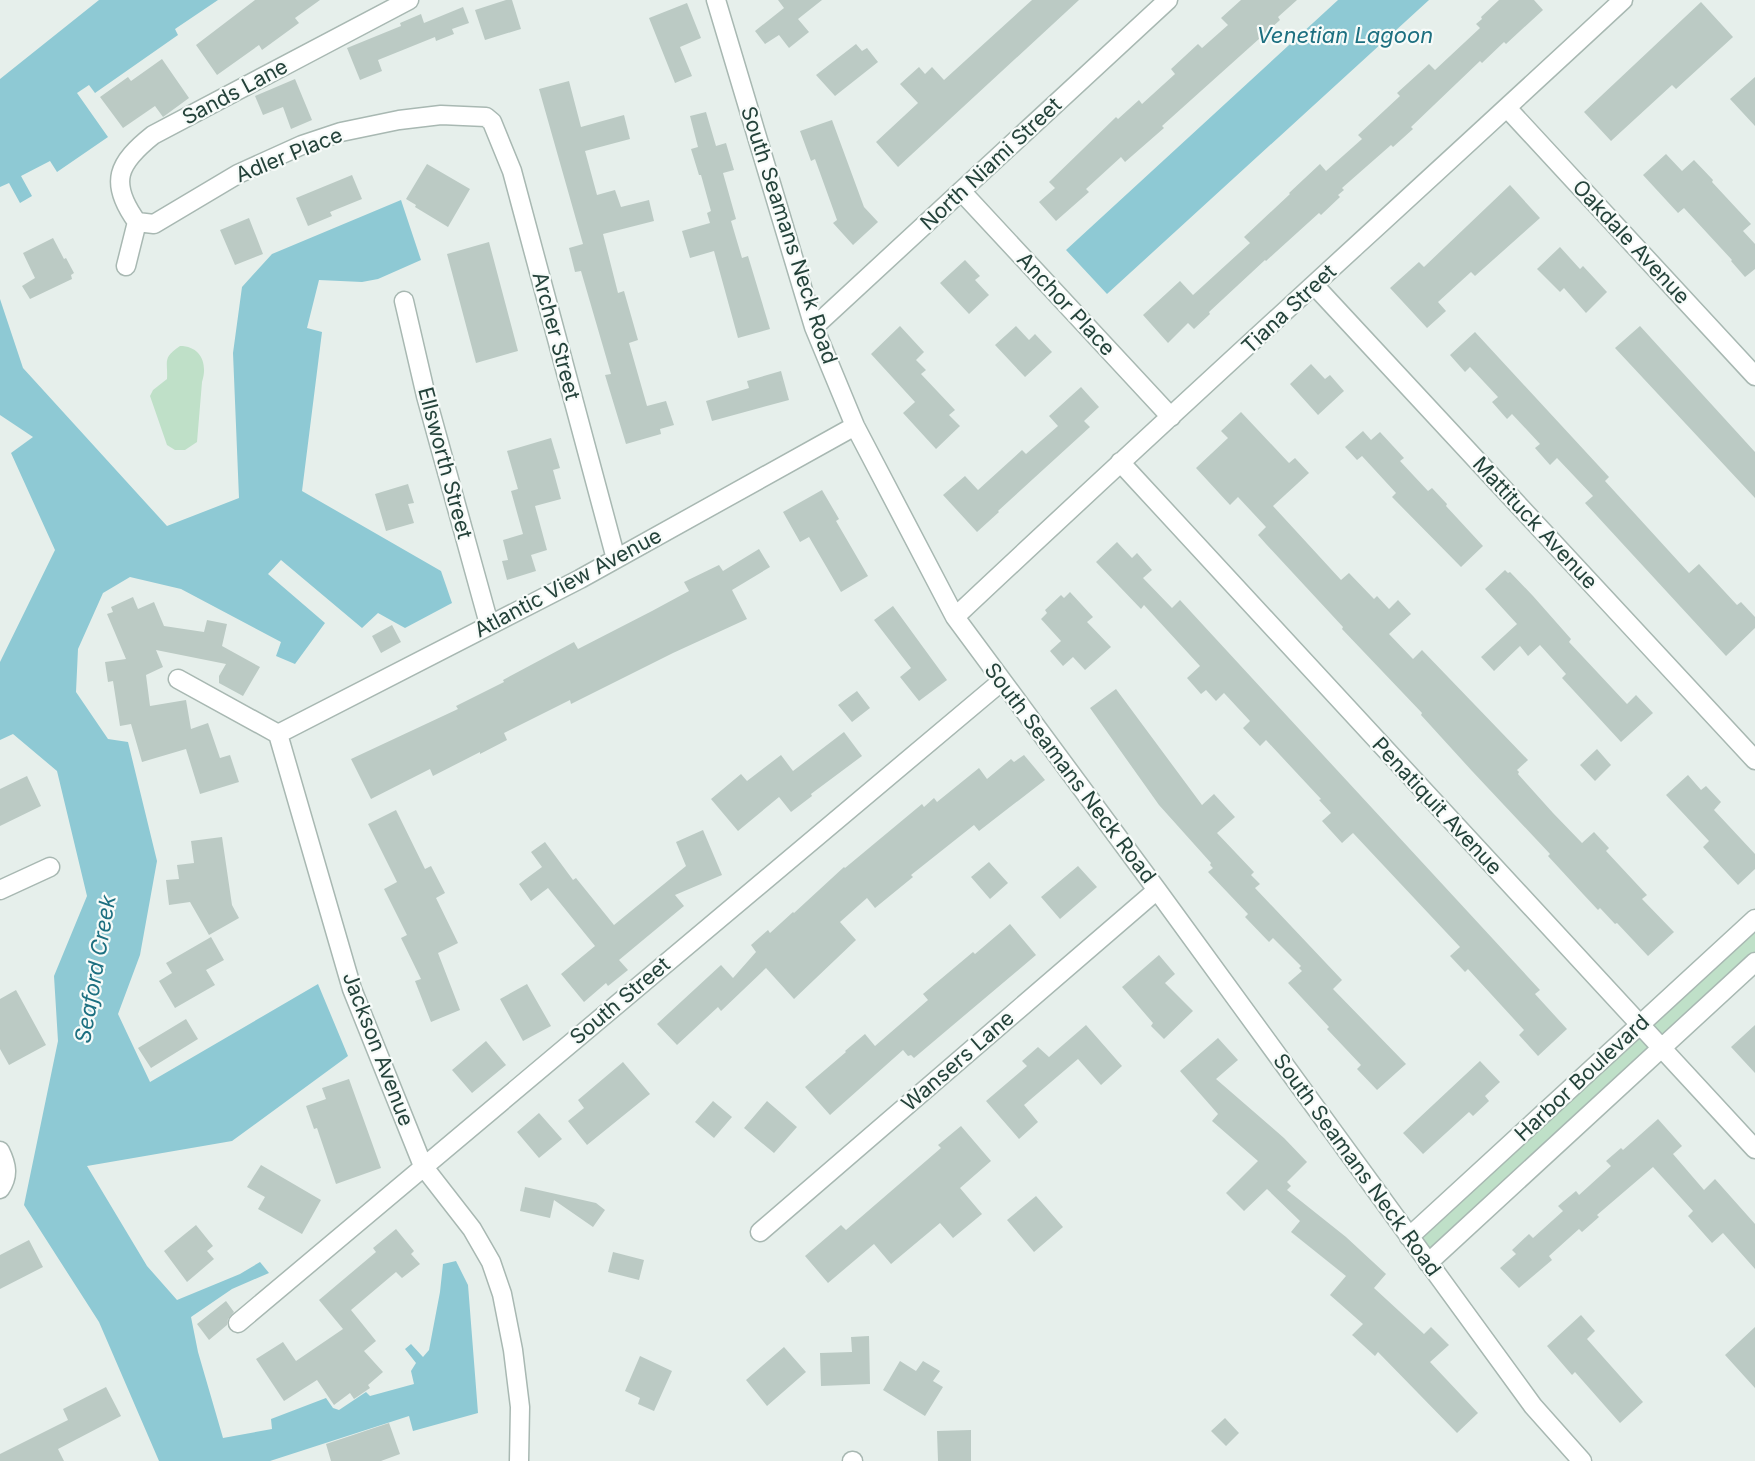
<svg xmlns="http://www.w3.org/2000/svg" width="1755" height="1461" font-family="Inter,sans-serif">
<rect width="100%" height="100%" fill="#e6efeb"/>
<path fill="#bfe0c8" d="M180 346C201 346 208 364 202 382L197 442 185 450H175L167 445 150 396 153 390 167 379C168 361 162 358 180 346Z
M1755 925V957L1663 1042 1647 1025Z
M1638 1032 1654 1050 1430 1255 1416 1238Z"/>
<path fill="#8ec9d4" d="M99 0H218L175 29 178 35 95 93 89 85 77 93 108 137 57 172 50 161 21 176 32 196 20 203 9 183 0 187V79Z
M1338 0H1429L1107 294 1066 250Z
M401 200 421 260 378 279 362 282 319 280 307 328 322 332 302 491 441 571 452 603 405 628 378 613 362 628 281 560 268 574 325 623 295 664 276 656 281 642 181 589 130 577 103 593 78 649 76 692 108 739 128 742 157 861 140 955 118 1014 150 1082 318 984 348 1056 232 1141 87 1166 147 1266 177 1300 240 1274 260 1262 269 1273 232 1289 191 1317 198 1352 223 1438 272 1429 271 1419 326 1398 333 1408 339 1410 366 1392 370 1396 414 1384 411 1371 416 1363 405 1349 411 1344 423 1357 429 1350 440 1292 443 1264 456 1261 468 1285 478 1413 413 1431 409 1416 270 1461H159L99 1322 24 1205 58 1041 54 976 87 896 57 771 13 734 0 740V662L55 550 11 453 33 437 0 415V299L23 368 167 526 239 498 233 353 242 287 272 254Z"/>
<path fill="#bbcac4" d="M255 0H320L295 18 299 23 262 50 259 45 217 75 196 45Z
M506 0H512L521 29 485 40 475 10Z
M778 0H822L798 19 809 32 789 48 779 35 765 44 755 31 784 8Z
M1032 0H1079L898 167 876 142 918 103 900 84 919 67 925 74 932 67 944 80Z
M1241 0H1297L1278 17 1280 20 1162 126 1164 128 1125 162 1121 157 1086 189 1089 192 1056 221 1039 202 1055 188 1049 182 1116 117 1118 119 1139 100 1142 104 1175 74 1171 69 1198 44 1202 48 1228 25 1221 18Z
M1499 0H1534L1543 10 1506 44 1504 42 1482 63 1480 61 1411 127 1413 129 1393 147 1391 145 1342 188 1344 190 1338 195 1340 197 1321 215 1319 213 1266 261 1265 260 1209 312 1210 314 1194 329 1188 323 1168 343 1143 315 1180 281 1193 295 1250 243 1244 237 1290 194 1289 193 1320 164 1326 171 1362 139 1358 135 1400 96 1397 93 1429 64 1435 70 1480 28 1476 24 1482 19 1481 17Z
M1701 2 1733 37 1676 89 1672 85 1611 141 1584 112Z
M687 3 701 38 680 47 692 76 675 83 649 18Z
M463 7 469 23 452 29 454 34 436 41 435 37 378 60 382 71 360 80 347 48 401 26 400 23 421 14 424 23Z
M856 44 862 51 867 48 878 62 835 96 816 75Z
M162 59 189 98 163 117 155 106 123 128 100 97 128 77 131 81Z
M1755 77V126L1730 99Z
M295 79 312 120 291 129 283 107 263 115 255 96Z
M569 81 581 127 624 115 630 139 585 151 597 195 615 190 621 207 649 200 654 221 603 234 618 293 624 291 638 340 629 343 647 406 666 401 674 425 660 429 661 434 626 444 605 375 611 374 581 271 575 272 569 248 583 244 539 89Z
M706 112 716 146 726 143 734 170 723 173 736 219 731 221 742 258 748 256 770 329 738 338 714 251 690 258 682 231 710 223 707 213 711 211 701 175H699L691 149 698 147 690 116Z
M832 120 864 207 878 222 853 245 833 223 837 220 815 159 811 161 800 131Z
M1666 154 1682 171 1694 160 1713 180 1712 182 1751 224 1743 231 1755 244V269L1745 277 1731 261 1732 260 1684 208 1678 213 1643 175Z
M427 164 470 189 448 227 415 207 416 205 406 199Z
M352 175 362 199 330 212 332 216 308 226 296 198Z
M1510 185 1540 218 1475 276 1471 272 1438 302 1446 311 1427 328 1390 288 1419 262 1424 267Z
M249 218 263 254 235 265 220 230Z
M53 238 64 259 66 258 74 273 71 275 72 279 30 299 22 286 35 278 23 253Z
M489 242 518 351 476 363 447 254Z
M1560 247 1580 269 1583 266 1607 292 1586 313 1564 288 1560 292 1537 269Z
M965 260 980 276 975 280 989 295 969 314 940 283Z
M900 326 924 352 916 360 926 370 921 374 955 410 949 415 960 426 936 449 903 413 915 402 871 354Z
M1016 326 1029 340 1035 334 1052 352 1025 377 995 345Z
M1640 326 1755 452V498L1615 348Z
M1475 332 1609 477 1605 481 1689 573 1699 564 1737 605 1741 602 1755 617V628L1726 656 1585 503 1593 496 1557 458 1550 465 1535 448 1540 444 1512 414 1507 419 1492 402 1498 397 1470 367 1465 372 1450 355Z
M1311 364 1325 379 1330 375 1344 391 1318 415 1290 384Z
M781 371 789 400 712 421 706 401 749 388 747 381Z
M1081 387 1099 407 1084 421 1090 427 998 511 999 512 977 532 943 495 965 476 978 490 1022 450 1026 454 1058 426 1049 416Z
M1241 412 1289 463 1295 458 1309 473 1273 506 1341 580 1349 573 1374 599 1377 596 1389 609 1398 600 1411 614 1389 634 1413 659 1422 650 1528 760 1517 770 1519 772 1518 774 1553 813 1582 843 1594 832 1609 848 1606 851 1647 895 1642 899 1674 932 1648 956 1617 923 1615 924 1600 908 1598 910 1583 894 1548 856 1550 854 1472 771 1421 715 1422 713 1342 629 1343 627 1266 544 1258 535 1266 527 1238 497 1230 505 1196 468 1228 438 1221 431Z
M1363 431 1371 440 1380 432 1404 458 1400 461 1428 491 1432 488 1447 504 1446 506 1483 546 1461 567 1392 497 1396 493 1362 456 1357 460 1345 447Z
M551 438 560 468 553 470 561 499 535 506 547 550 531 555 536 571 507 580 502 561 508 560 503 540 523 534 511 491 518 489 507 451Z
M408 484 414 503 408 504 414 523 386 531 375 494Z
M822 490 839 519 836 521 868 576 841 592 809 537 800 542 783 512Z
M1117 542 1132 558 1137 553 1152 570 1143 578 1172 608 1180 600 1540 990 1535 994 1567 1029 1538 1056 1519 1035 1524 1030 1468 969 1465 972 1450 956 1460 947 1353 833 1342 843 1322 821 1331 813 1319 800 1321 799 1266 740 1260 746 1243 728 1250 721 1224 693 1216 701 1206 690 1201 694 1187 678 1200 666 1144 605 1141 609 1096 562Z
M759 549 770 567 732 590 747 619 673 653 571 704 570 700 504 733 507 740 480 754V752L433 776 430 769 371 799 351 759 458 709 456 706 504 682 503 680 574 642 578 649 652 611 689 591 684 582 719 565 723 571Z
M1505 570 1508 573 1510 572 1533 596 1571 639 1569 642 1627 704 1636 695 1653 713 1621 742 1562 678 1566 674 1540 645 1528 656 1520 646 1494 671 1481 657 1517 624 1485 589Z
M1070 592 1093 617 1087 622 1111 647 1085 670 1073 657 1063 666 1050 651 1061 641 1041 619 1047 613 1045 610 1061 595 1064 598Z
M133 597 138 609 154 602 164 626 204 632 207 620 227 624 222 646 260 667 243 696 219 683V676L226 664 156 650 163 667 146 675 150 706 186 700 191 729 208 723 220 758 230 755 239 782 200 794 186 749 142 762 131 724 120 726 113 681 108 682 105 662 126 659 107 614 113 612 111 607Z
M893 606 947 680 919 701 900 677 911 668 874 620Z
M392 625 401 642 381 653 372 636Z
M1116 689 1202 805 1214 794 1235 817 1217 833 1254 872 1251 875 1260 884 1255 888 1342 980 1333 989 1406 1064 1377 1090 1357 1069 1361 1065 1327 1029 1329 1027 1288 983 1302 971 1299 968 1301 966 1273 938 1269 942 1245 917 1248 914 1208 872 1213 868 1210 865 1211 863 1159 805 1090 708Z
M857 691 870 708 852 722 838 705Z
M844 732 862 756 811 794 812 796 791 812 779 797 738 831 711 799 741 774 747 781 781 755 793 771Z
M1597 749 1611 765 1595 781 1580 765Z
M1024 755 1045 780 979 831 974 825 911 875 913 877 875 908 867 898 840 922 856 940 794 999 766 968 721 1011 718 1007 677 1045 657 1024 721 965 733 978 756 952 751 945 768 930 770 933 793 912 794 913 844 867 845 868 922 804 924 807 934 798 937 802 979 768 987 779 1011 759 1014 762Z
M1688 775 1701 790 1706 786 1721 802 1714 810 1755 854V869L1738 885 1703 847 1709 841 1666 795Z
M27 776 41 806 0 826V789Z
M396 810 425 869 431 866 445 893 436 898 458 943 438 953 460 1010 431 1022 415 981 421 979 401 938 407 935 384 889 397 882 368 824Z
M703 830 722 875 675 895 684 906 619 960 628 970 608 986 606 983 584 1002 561 974 595 946 548 888 531 901 519 884 542 867 531 852 545 842 573 880 576 878 614 925 686 866 676 842Z
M222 837 232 905 239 918 209 935 190 902 169 905 166 880 179 879 177 865 194 863 191 841Z
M989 862 1008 883 990 899 971 877Z
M1078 866 1097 887 1060 919 1041 897Z
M1010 924 1036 955 914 1058 911 1055 908 1056 903 1050 830 1115 805 1087 846 1052 845 1051 865 1034 875 1046 928 1000 923 994 973 952 975 954Z
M211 937 224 960 206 970 215 985 175 1008 159 981 172 973 166 963Z
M1159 955 1175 974 1165 983 1193 1011 1164 1039 1151 1026 1153 1023 1122 987Z
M527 984 551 1026 523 1041 500 999Z
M16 990 46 1045 9 1065 0 1049V999Z
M186 1019 198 1039 151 1068 138 1048Z
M1086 1025 1122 1066 1101 1085 1078 1059 1024 1105 1038 1122 1019 1139 986 1101 1027 1066 1022 1061 1038 1047 1049 1057Z
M1755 1025V1073L1731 1047Z
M1218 1038 1238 1060 1216 1079 1284 1138 1307 1162 1287 1182 1291 1186 1287 1190 1346 1237 1386 1274 1374 1288 1424 1334 1431 1327 1449 1345 1430 1362 1478 1413 1457 1433 1378 1352 1375 1356 1352 1335 1363 1324 1330 1295 1346 1276 1291 1232 1300 1221 1267 1189 1244 1211 1226 1193 1258 1161 1212 1121 1218 1114 1180 1071Z
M486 1041 506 1065 472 1093 452 1070Z
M1480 1061 1500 1082 1485 1096 1489 1101 1473 1116 1469 1112 1423 1154 1403 1133Z
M623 1062 650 1094 587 1145 568 1121 584 1108 578 1100Z
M349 1079 381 1168 336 1184 317 1128 314 1129 306 1106 326 1099 322 1088Z
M713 1101 732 1117 714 1138 695 1122Z
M767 1101 797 1127 774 1153 744 1128Z
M539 1113 562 1139 539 1158 517 1132Z
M1658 1119 1682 1146 1673 1154 1704 1190 1715 1179 1755 1224V1269L1723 1233 1712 1243 1688 1216 1693 1211 1653 1167 1597 1215 1599 1217 1582 1232 1579 1229 1549 1256 1552 1260 1519 1288 1500 1268 1516 1254 1512 1250 1529 1234 1533 1238 1563 1211 1558 1206 1576 1191 1579 1195 1611 1166 1606 1161 1621 1148 1623 1150Z
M961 1126 991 1161 960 1188 982 1214 953 1238 940 1223 891 1264 874 1244 828 1283 805 1256 841 1225 846 1230 941 1148 938 1145Z
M261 1165 321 1200 302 1234 258 1209 265 1197 247 1187Z
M525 1187 596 1203 605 1210 593 1227 554 1200 550 1218 520 1211Z
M1036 1196 1063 1227 1034 1252 1007 1220Z
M196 1225 213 1246 207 1251 214 1259 187 1282 164 1251Z
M396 1229 414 1251 411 1254 420 1264 402 1278 396 1272 351 1310 376 1341 364 1351 383 1372 368 1385 370 1388 354 1399 350 1393 334 1405 317 1380 284 1401 256 1359 283 1342 296 1361 343 1329 319 1300 376 1252 373 1248Z
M29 1240 43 1267 0 1289V1255Z
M613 1252 644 1260 639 1280 608 1272Z
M226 1301 234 1312 228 1319 227 1325 209 1340 197 1324Z
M1581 1315 1595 1331 1587 1339 1643 1402 1620 1423 1575 1372 1572 1375 1547 1346Z
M1755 1327V1388L1725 1355Z
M869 1336 870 1384 821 1386 820 1353 852 1352 851 1337Z
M784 1347 806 1372 767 1406 746 1380Z
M640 1356 672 1371 654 1411 638 1404 640 1398 625 1391Z
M900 1361 916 1371 923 1361 940 1371 933 1381 943 1387 925 1416 883 1390Z
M106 1387 121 1416 58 1449 64 1461H0V1454L68 1420 63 1409Z
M1225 1418 1239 1433 1226 1446 1211 1431Z
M389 1423 400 1454 381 1461H331L326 1444Z
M971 1430V1461H938L937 1431Z"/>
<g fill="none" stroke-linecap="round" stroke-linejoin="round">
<defs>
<path id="minor" d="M716 0 814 327 855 426 955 617 1157 890 1533 1406 1582 1461
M1507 108 1755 376
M961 191 1171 417
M137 222 154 224 238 174 302 145 341 132 399 120 441 115 486 117 492 122 512 171 616 559
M137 222C108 182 118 163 153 135L409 0
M126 266 137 222
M1315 286 1755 760
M404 301 426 396 489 624
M814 327 1168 0
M1120 462 1755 1149
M955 617C1176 409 1401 206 1623 0
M178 679 278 734 352 989 423 1166 472 1229 491 1262 502 1294 513 1350 520 1407 519 1461
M278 734 580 579 855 426
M0 890 50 867
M0 1151C7 1165 9 1176 0 1189
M760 1232 1157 890
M1409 1237 1755 919
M1428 1263 1755 962
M238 1323 1002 681
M852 1461H853"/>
</defs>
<use href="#minor" stroke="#a8b8b2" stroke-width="21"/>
<use href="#minor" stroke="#fff" stroke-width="18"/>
</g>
<g text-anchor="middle" stroke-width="4.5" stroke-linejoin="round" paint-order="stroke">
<g font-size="21" fill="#24423a" stroke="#f7fbf9">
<text transform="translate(235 92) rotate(-28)" y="7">Sands Lane</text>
<text transform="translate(289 155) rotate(-22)" y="7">Adler Place</text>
<text transform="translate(991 164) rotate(-43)" y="7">North Niami Street</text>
<text transform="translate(789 235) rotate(72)" y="7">South Seamans Neck Road</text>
<text transform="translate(1631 242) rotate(47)" y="7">Oakdale Avenue</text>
<text transform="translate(1066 304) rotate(47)" y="7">Anchor Place</text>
<text transform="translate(1289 309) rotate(-43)" y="7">Tiana Street</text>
<text transform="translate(556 336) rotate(75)" y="7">Archer Street</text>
<text transform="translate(445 463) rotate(75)" y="7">Ellsworth Street</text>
<text transform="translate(1535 523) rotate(47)" y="7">Mattituck Avenue</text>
<text transform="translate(568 583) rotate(-28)" y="7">Atlantic View Avenue</text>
<text transform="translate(1070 773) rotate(53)" y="7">South Seamans Neck Road</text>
<text transform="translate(1437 806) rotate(47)" y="7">Penatiquit Avenue</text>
<text transform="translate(620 1001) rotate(-40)" y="7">South Street</text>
<text transform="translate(378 1049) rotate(69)" y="7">Jackson Avenue</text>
<text transform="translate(958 1061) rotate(-41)" y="7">Wansers Lane</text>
<text transform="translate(1582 1078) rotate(-43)" y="7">Harbor Boulevard</text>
<text transform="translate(1357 1165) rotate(54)" y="7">South Seamans Neck Road</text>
</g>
<g font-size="22" font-style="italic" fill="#1c6f80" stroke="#f7fbf9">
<text x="1345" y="43">Venetian Lagoon</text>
<text transform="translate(95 969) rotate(-80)" y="8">Seaford Creek</text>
</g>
</g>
</svg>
